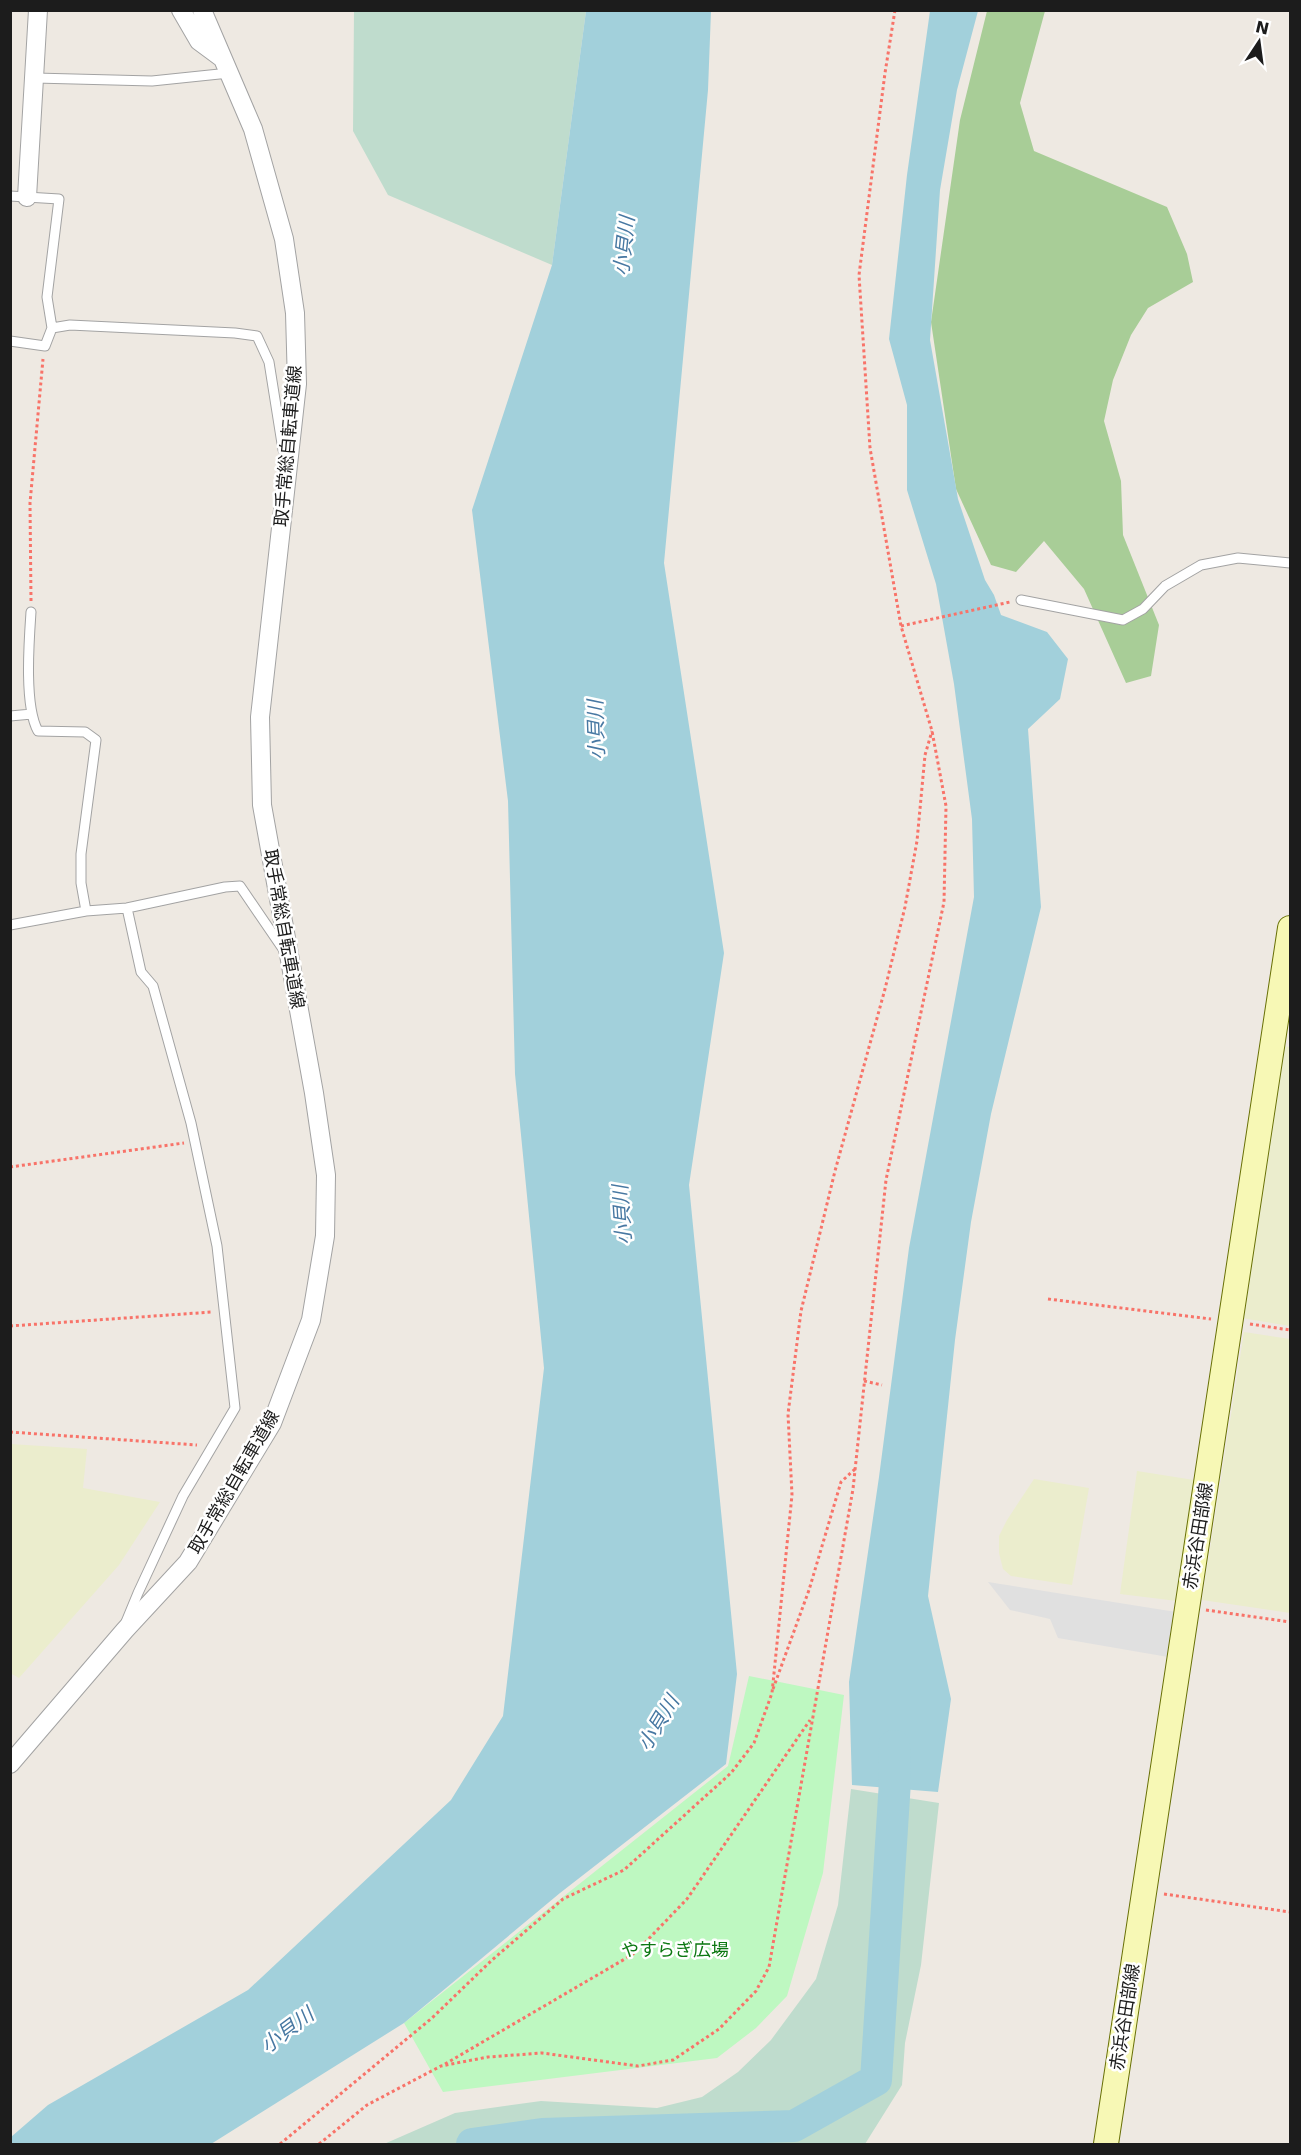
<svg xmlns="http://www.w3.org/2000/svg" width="1301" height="2155" font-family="'DejaVu Sans','Noto Sans JP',sans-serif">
<rect width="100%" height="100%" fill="#eee9e2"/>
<path fill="#ebedcd" d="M1283 1046 1290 1047V1326L1241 1318Z
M1244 1332 1290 1339V1613L1202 1600Z
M11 1444 87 1449 83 1488 160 1502 119 1565 19 1678 10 1673Z
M1137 1471 1194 1480 1177 1601 1120 1594Z
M1034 1479 1089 1488 1072 1585 1011 1576 1003 1569 999 1553V1536L1007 1520Z"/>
<path fill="#a8cd97" d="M987 11H1045L1020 103 1034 151 1167 207 1187 254 1193 282 1148 308 1131 335 1113 380 1104 421 1121 481 1123 535 1159 625 1151 676 1126 683 1084 589 1044 541 1016 572 991 565 956 489 931 322 960 120Z"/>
<path fill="#bfdccd" d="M354 11H586L552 265 388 195 353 131Z
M851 1789 939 1803 921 1965 905 2043 902 2085 865 2144H384L455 2113 541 2101 657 2108 702 2097 738 2072 771 2040 816 1979 838 1905Z"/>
<path fill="#bef8c1" d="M749 1676 844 1695 823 1873 787 1996 756 2028 717 2058 443 2092 404 2023 728 1766Z"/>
<path fill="#e0e0e0" d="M988 1582 1176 1612 1168 1657 1058 1638 1050 1619 1010 1610Z"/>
<path fill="#a2d0db" d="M586 11H711L708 90 664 563 724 953 689 1185 737 1674 726 1764 560 1893 404 2023 211 2144H11V2137L48 2105 248 1990 451 1800 503 1716 544 1368 515 1074 508 801 472 510 552 265Z
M930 11H978L957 90 940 190 930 340 958 499 985 580 994 595 1001 615 1047 632 1068 659 1060 699 1028 729 1041 907 991 1114 971 1222 955 1340 928 1596 951 1699 938 1792 852 1785 849 1682 879 1477 909 1248 974 897 972 819 954 684 936 584 907 490V405L889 339 907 175Z"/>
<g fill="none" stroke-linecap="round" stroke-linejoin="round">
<path stroke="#a2d0db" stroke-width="32" d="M472 2144 542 2134 794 2126 876 2080 895 1781 894 1746"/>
<defs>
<path id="service" d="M35 78 152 81 229 73
M10 196 59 199 47 297 52 328 45 346 10 341
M52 328 70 325 235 333 257 336 269 362 283 450
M1021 600 1123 620 1143 609 1165 586 1201 565 1238 558 1290 563
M31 612C29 641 24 706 38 731L85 732 96 740 81 854V883L86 911
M10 716 32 714
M10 925 86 911 127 908 225 887 240 886 283 949
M126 1622 138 1593 183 1496 235 1408 217 1246 191 1123 153 986 141 972 127 908"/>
<path id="minor" d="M181 10 199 41 222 58
M27 197 38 10
M10 1764 125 1630 188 1562 272 1423 311 1320 325 1236 326 1175 314 1093 262 805 260 717 297 384 295 313 284 239 253 129 202 10"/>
<path id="secondary" d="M1106 2144 1290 928"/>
</defs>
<use href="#service" stroke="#a3a3a3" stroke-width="11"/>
<use href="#minor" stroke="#a3a3a3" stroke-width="20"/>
<use href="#secondary" stroke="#687006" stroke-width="26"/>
<path stroke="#f87369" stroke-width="3" stroke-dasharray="3 3" stroke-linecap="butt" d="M31 601 30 503 43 359
M901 626 1010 602
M10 1167 184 1143
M1048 1299 1211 1319
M1250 1324 1290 1330
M10 1326 212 1312
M864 1381 882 1385
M10 1432 197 1445
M1206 1610 1290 1622
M773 1689 809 1590 841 1482 855 1469
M1164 1894 1290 1912
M445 2064 635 1953 687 1899 810 1720
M280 2144 432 2018 492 1960 563 1899 624 1870 731 1773 754 1743 772 1693 792 1495 788 1414 801 1311 835 1171 885 989 905 907 917 841 925 755 932 731
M319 2144 367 2105 441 2066 488 2057 542 2053 638 2066 673 2060 719 2029 756 1991 769 1967 853 1489 886 1180 944 902 946 806 932 731 901 626 870 448 859 275 885 73 895 10"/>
<use href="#service" stroke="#fff" stroke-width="9"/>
<use href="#minor" stroke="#fff" stroke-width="18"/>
<use href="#secondary" stroke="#f7f8b5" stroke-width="24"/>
</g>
<g text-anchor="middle" stroke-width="5" stroke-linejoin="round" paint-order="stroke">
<g font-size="18" fill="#1c1c1c" stroke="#fff">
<text transform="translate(288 446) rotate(-85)" y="6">取手常総自転車道線</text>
<text transform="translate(284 929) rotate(80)" y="6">取手常総自転車道線</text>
<text transform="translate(234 1482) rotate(-60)" y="6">取手常総自転車道線</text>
<text transform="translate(1198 1536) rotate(-81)" y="6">赤浜谷田部線</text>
<text transform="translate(1125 2017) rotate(-81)" y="6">赤浜谷田部線</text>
</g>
<g font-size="18" fill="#0c7812" stroke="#fff">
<text x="675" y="1956">やすらぎ広場</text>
</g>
<g font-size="20" font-style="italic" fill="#4778a2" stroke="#fff">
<text transform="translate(624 246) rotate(-84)" y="7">小貝川</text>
<text transform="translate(596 730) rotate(-92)" y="7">小貝川</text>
<text transform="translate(622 1215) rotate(-94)" y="7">小貝川</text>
<text transform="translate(658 1723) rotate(-59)" y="7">小貝川</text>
<text transform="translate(287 2030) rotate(-37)" y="7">小貝川</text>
</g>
</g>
<rect width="1301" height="2155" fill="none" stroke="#1c1c1c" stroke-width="24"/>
<g transform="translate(1259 42) rotate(13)" stroke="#ffffff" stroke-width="4.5" paint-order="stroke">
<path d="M0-4.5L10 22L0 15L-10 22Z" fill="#1c1c1c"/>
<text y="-9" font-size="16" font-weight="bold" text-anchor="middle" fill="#1c1c1c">N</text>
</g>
</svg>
